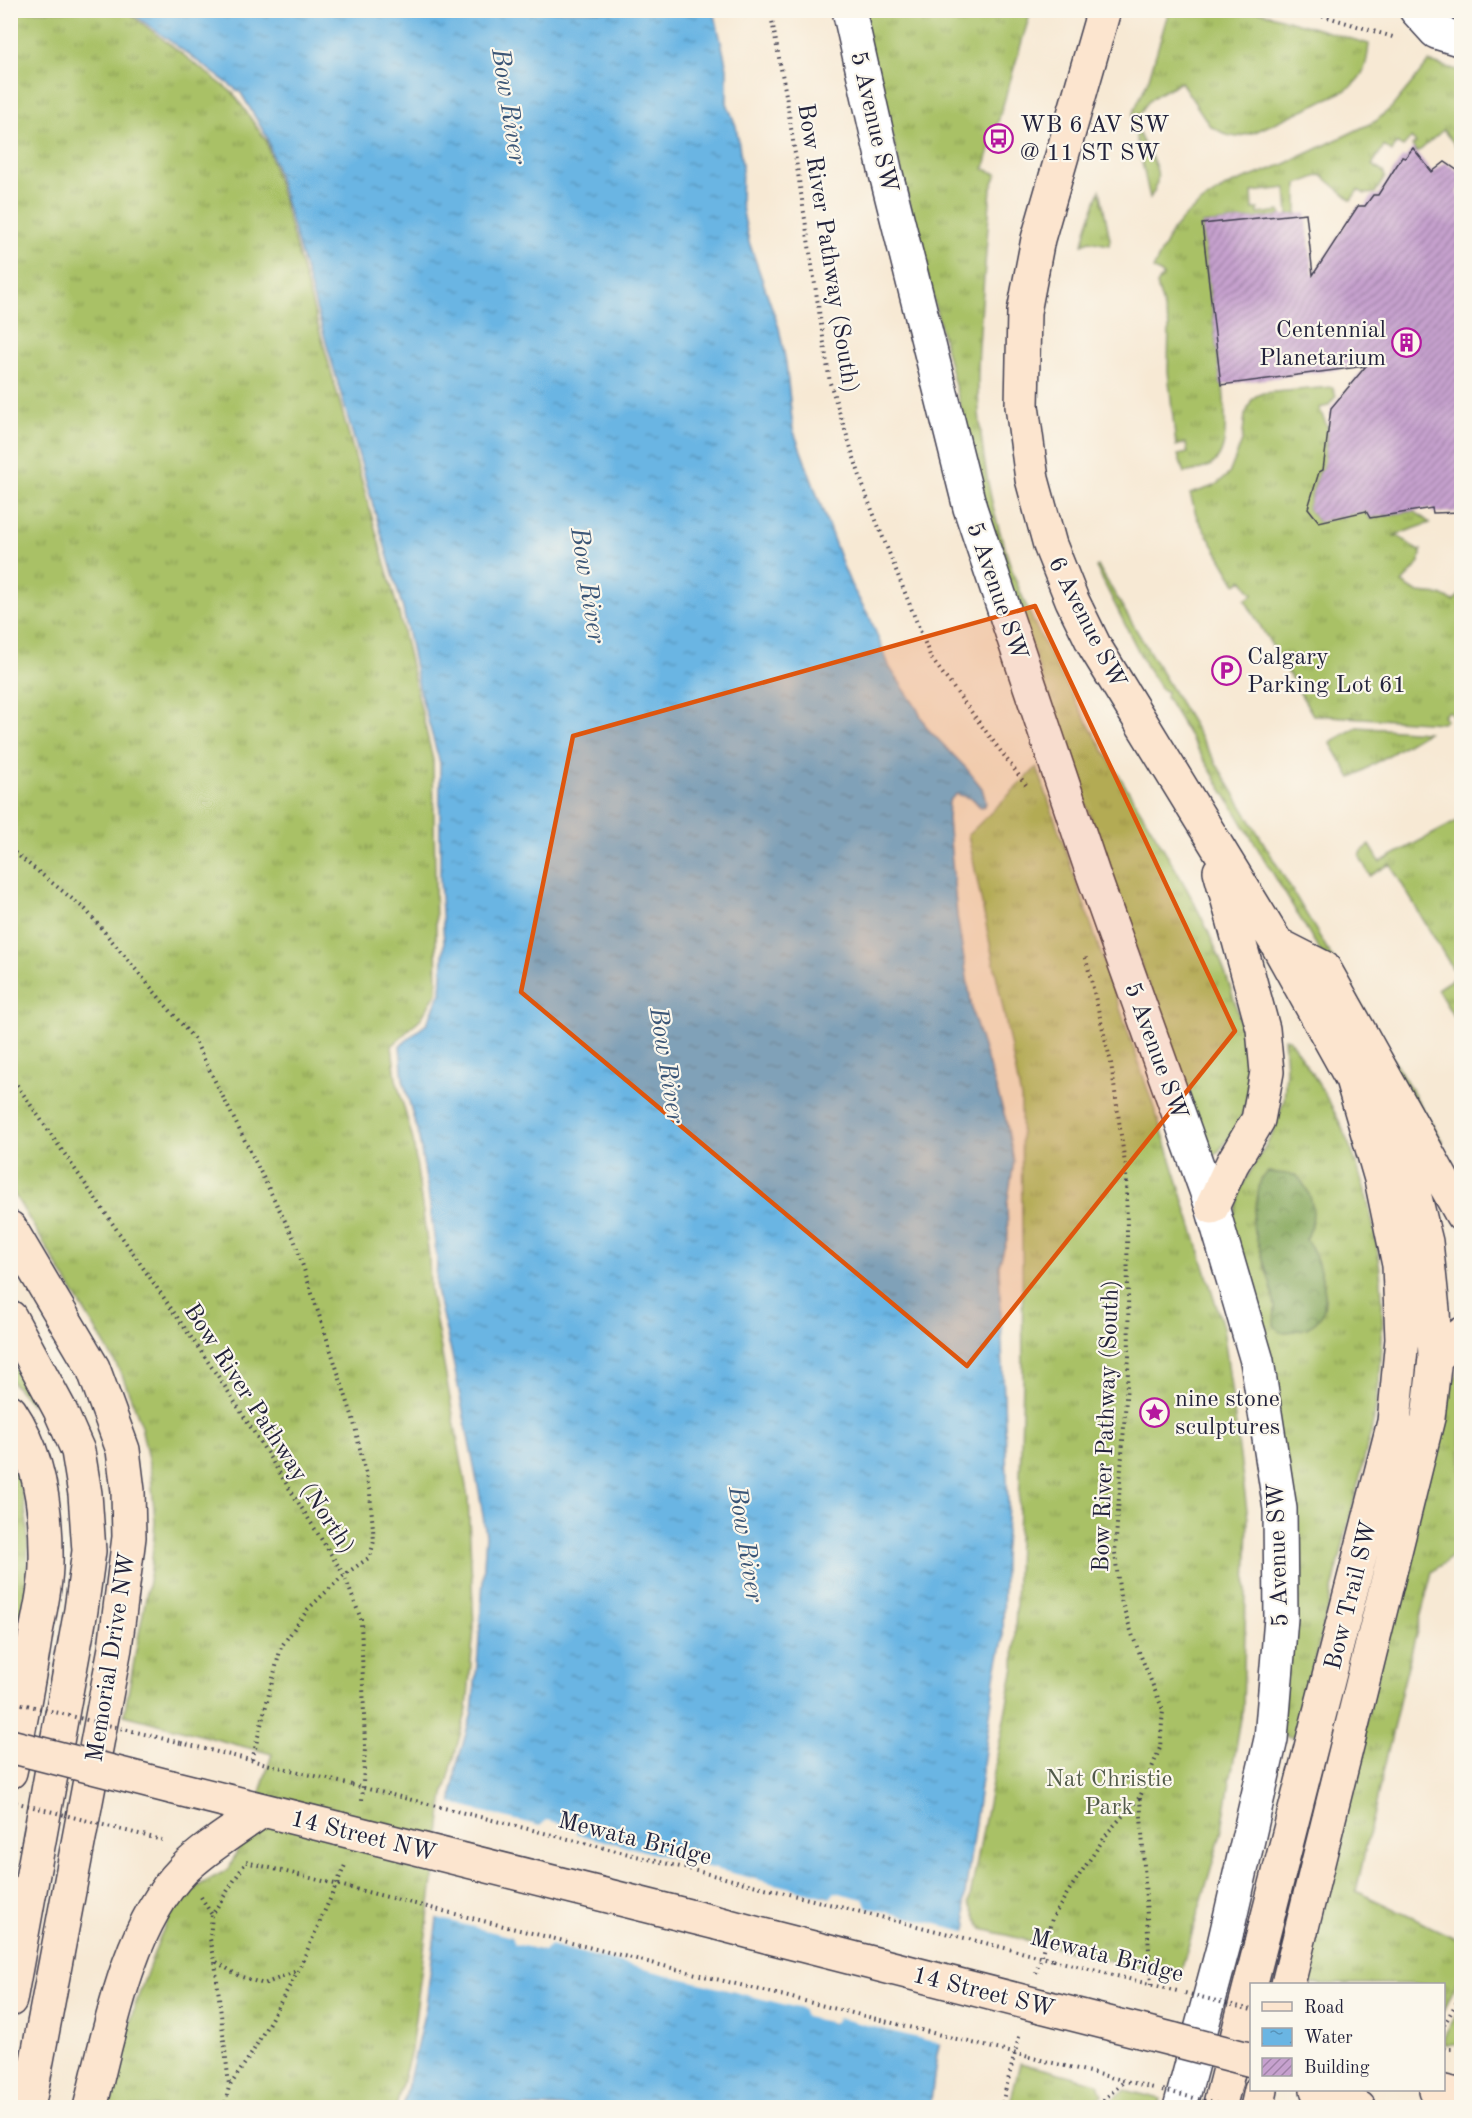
<svg xmlns="http://www.w3.org/2000/svg" width="1472" height="2118" font-family="'Old Standard TT',serif">
<defs>
<pattern id="grass-tufts" width="24" height="20" patternUnits="userSpaceOnUse" patternTransform="scale(1.5)"><rect width="24" height="20" fill="#a9c166"/><path d="M3 7l-1-3M5 7V3M7 7l1-3M15 17l-1-3M17 17v-4M19 17l1-3" fill="none" stroke="#899c55"/></pattern>
<pattern id="forest-crowns" width="20" height="18" patternUnits="userSpaceOnUse" patternTransform="scale(1.5)"><rect width="20" height="18" fill="#86a75b"/><path d="M2 6a3 3 0 1 1 6 0M12 15a3 3 0 1 1 6 0" fill="none" stroke="#6d884c"/></pattern>
<pattern id="water-ripples" width="26" height="14" patternUnits="userSpaceOnUse" patternTransform="scale(1.5)"><rect width="26" height="14" fill="#6ab5e3"/><path d="M2 4q2-2 4 0t4 0M15 11q2-2 4 0t4 0" fill="none" stroke="#5793b9"/></pattern>
<pattern id="building-hatch" width="6" height="6" patternUnits="userSpaceOnUse" patternTransform="scale(1.5)"><rect width="6" height="6" fill="#c6a1ce"/><path d="M-1 1l2-2M0 6l6-6M5 7l2-2" fill="none" stroke="#a083a8"/></pattern>
</defs>
<rect width="100%" height="100%" fill="#fbf7ec"/>
<filter id="ink" filterUnits="userSpaceOnUse"><feTurbulence type="fractalNoise" baseFrequency=".0167" numOctaves="2"/><feDisplacementMap in="SourceGraphic" scale="12" xChannelSelector="R" yChannelSelector="G"/><feConvolveMatrix kernelMatrix="1 2 1 2 8 2 1 2 1" color-interpolation-filters="sRGB"/></filter>
<filter id="wash" filterUnits="userSpaceOnUse"><feTurbulence type="fractalNoise" baseFrequency=".008" numOctaves="4" result="noise"/><feDisplacementMap in="SourceGraphic" scale="24" xChannelSelector="R" yChannelSelector="G"/><feGaussianBlur stdDeviation="1.35" result="paint"/><feColorMatrix in="noise" values="0 0 0 0 0 0 0 0 0 0 0 0 0 0 0 0 0 1.4 0 .05"/><feComposite in="paint" operator="in"/></filter>
<g filter="url(#wash)">
<rect width="100%" height="100%" fill="#f7e9d4"/>
<path fill="url(#grass-tufts)" stroke="#667250" stroke-width="1.5" d="M1169 10 1257 11 1369 44C1367 66 1364 79 1344 91L1255 132 1237 137 1227 135 1210 126 1181 82C1171 87 1157 93 1149 101 1112 141 1179 156 1150 198L1133 124V113L1149 78Z
M11 11H126L233 93 266 140 398 610 433 760 437 992 422 1017 392 1046 396 1079 413 1140 429 1257 430 1289 468 1497 474 1627 467 1709 444 1795 411 2050 396 2107H110L134 2008 160 1937 177 1900 205 1882 229 1869 252 1818 272 1754 124 1715 151 1570 155 1522 151 1474 140 1421 122 1375 101 1338 11 1189Z
M861 11H1031L984 169 997 174 991 188C988 226 985 265 982 303 980 332 977 362 978 392 980 445 988 496 1004 546 1025 616 1063 681 1100 744 1153 834 1210 910 1238 1013 1249 1057 1259 1093 1232 1134 1226 1142 1220 1151 1212 1158L1207 1155 991 529Z
M1429 62 1461 71V152L1443 130 1417 153 1412 146 1416 143 1411 138 1403 147 1396 143 1392 152 1384 146 1372 165 1383 172 1385 177 1375 193 1365 194 1358 190 1351 200 1321 175 1297 184V214L1288 215 1286 188 1252 192 1253 209H1258V214L1280 211 1281 216 1202 224 1221 385H1223C1224 407 1232 452 1211 465 1203 470 1192 471 1184 473L1178 455 1188 453 1186 443 1176 446 1168 371 1169 326 1157 285 1163 275 1153 269 1172 231 1185 216 1202 202 1229 185 1285 164 1376 121 1392 107Z
M1100 190 1110 239 1109 245 1089 241 1083 244 1087 227Z
M1332 387 1336 396 1328 406 1319 408 1328 428 1325 457 1331 466 1319 472 1308 508 1319 522 1361 501 1370 519 1384 508 1385 516 1414 511 1430 523 1393 536H1398L1419 551 1421 550C1422 565 1411 572 1402 583L1418 593 1441 595 1453 601 1461 594V711L1453 716 1449 711 1443 715 1446 720 1442 723 1313 715 1245 600 1253 595 1243 580 1236 584 1197 518 1190 494 1214 486 1229 474 1242 441 1245 415 1252 400 1256 396 1263 393Z
M1098 566 1442 1141 1437 1144 1166 697 1167 692 1161 689 1146 666 1096 567Z
M1357 727 1427 732 1351 778 1330 742Z
M1037 767 1164 1137 1223 1327 1248 1518 1243 1707 1221 1834 1179 1978 982 1929 969 1903 1014 1667 1023 1382 1021 1098 968 835Z
M1461 819 1460 1010 1461 1029 1437 989 1457 976 1390 864 1370 876 1360 857 1362 851 1370 845 1380 862Z
M1284 1038 1289 1039C1309 1068 1329 1098 1343 1130 1384 1223 1391 1319 1374 1419L1296 1737H1288L1280 1734 1287 1658 1232 1224 1242 1186 1273 1133 1284 1100 1286 1069Z
M11 1361 32 1400 31 1404 11 1381Z
M1461 1365V1550L1432 1572 1402 1689 1356 1891 1461 1941V1971L1444 2011V1984H1305L1385 1641 1448 1394Z
M10 1459C39 1518 27 1594 15 1655H10Z
M1461 2006V2044H1444V2037Z
M1020 2063 1098 2083 1102 2095 1084 2107H1009Z
M1125 2090 1161 2099 1159 2107H1102Z"/>
<path fill="url(#forest-crowns)" stroke="#54644b" stroke-width="1.5" d="M1268 1172 1296 1175C1314 1193 1318 1217 1306 1240 1315 1250 1317 1261 1321 1274 1332 1311 1322 1332 1280 1332L1274 1325 1275 1307 1271 1286 1252 1223 1261 1178Z"/>
<path fill="url(#water-ripples)" stroke="#466c8f" stroke-width="1.5" d="M129 11H714L727 68V103L736 126 742 164 741 202 749 242 779 328 786 363 793 429 843 566 851 585 870 618 890 668 916 707 927 728 966 768 982 788 986 802 985 806 980 807 973 799 956 794 949 801 948 819 957 916 973 1015 1006 1120 1014 1161 1007 1205 1008 1236 999 1265 1008 1505 1004 1558 1003 1641 996 1671 964 1902 968 1925 937 2054 930 2107H403L426 2006 456 1768 472 1713 478 1655 486 1535 479 1491 451 1351 436 1290 437 1259 428 1191 419 1138 403 1079 400 1046 427 1023 441 992 444 942 440 881V763L420 692 403 609 267 137 241 93Z"/>
<path fill="#f7e9d4" d="M448 1803 540 1826 547 1820 575 1827 577 1834 830 1898 835 1892 863 1899 867 1907 969 1932 942 2044 838 2018 833 2023 805 2017 802 2009 550 1945 544 1951 515 1944 512 1937 434 1917Z"/>
<g id="blocks">
<path fill="url(#building-hatch)" d="M1413 148 1432 172 1445 162 1461 173V188L1458 191 1461 203V512L1433 513 1432 508 1370 518 1366 511 1319 522 1308 508 1319 472 1323 470 1331 408 1366 366 1221 385 1202 224 1306 213 1313 275 1358 206H1365L1373 195H1378L1402 157 1405 158Z"/>
</g>
</g>
<g filter="url(#ink)">
<use href="#blocks" fill-opacity="0" stroke="#424052" stroke-width="1.5"/>
<g fill="none" stroke-linecap="round" stroke-linejoin="round">
<defs>
<path id="tertiary" d="M849 10 886 174 970 508 1093 874 1212 1207 1257 1361 1280 1509 1281 1618 1271 1739 1224 1944 1180 2108
M1416 10 1436 32 1462 40"/>
<path id="secondary" d="M1104 10 1038 239 1024 312 1022 406 1032 479 1050 545 1072 600 1095 647 1277 944 1352 1079 1381 1179 1399 1265 1402 1339 1394 1422 1219 2108
M1277 944 1324 968 1462 1215
M1212 1207 1232 1164 1258 1120 1267 1072 1263 1029 1220 871
M10 1228 93 1368 123 1450 128 1491 129 1537 115 1648 28 2108
M10 1317 60 1410 78 1451 85 1494 89 1551 81 1610 10 2000
M1435 1358 1462 1334
M10 1411C40 1455 47 1512 46 1564 46 1587 40 1610 36 1632 29 1679 20 1725 10 1772
M171 1787 340 1829
M717 1923 770 1937
M1288 1984 1428 1418 1435 1358 1433 1310 1426 1242 1412 1185 1392 1133 1371 1095
M1041 2006 1175 2040
M1317 2090 1326 2098 1359 2108
M1436 2090 1462 2096
M90 2108C109 2033 128 1926 183 1870 206 1847 237 1829 263 1810
M1257 2108 1261 2090"/>
</defs>
<use href="#tertiary" stroke="#424052" stroke-width="36"/>
<use href="#secondary" stroke="#424052" stroke-width="36"/>
<path stroke="#424052" stroke-width="4" stroke-dasharray="1.5 4.5" stroke-linecap="butt" d="M770 10 786 95 830 383 866 495 931 658 1026 785
M1305 10 1396 38
M10 849 86 910 194 1039 294 1239 353 1418 370 1493 374 1541 370 1557 344 1575 308 1609 281 1647 252 1760
M10 1075 224 1385 344 1575 361 1619 365 1748 362 1801
M181 1743 352 1785
M1140 1798 1151 1985
M246 1862 327 1882
M244 1865 212 1915 210 1939 215 1961 239 1976 264 1984 297 1971
M201 1897 212 1915
M1053 1960 1177 1991
M215 1962 229 2085
M1036 1973 1052 1919 1068 1892 1109 1831 1140 1797 1160 1748 1163 1710 1133 1637 1120 1597 1115 1553 1129 1356 1126 1171 1111 1063 1085 955
M1444 2025 1462 1993
M1444 2049H1462
M1029 2057 1154 2088
M224 2108 229 2087 252 2053 298 1971 346 1863
M1001 2108 1020 2033
M1094 2108 1125 2081"/>
<use href="#tertiary" stroke="#fff" stroke-width="33"/>
<use href="#secondary" stroke="#fce5cf" stroke-width="33"/>
<defs>
<path id="secondary-bridge" d="M10 1746 171 1787
M340 1829 717 1923
M770 1937 1041 2006
M1175 2040 1252 2060"/>
</defs>
<use href="#secondary-bridge" stroke="#424052" stroke-width="36" stroke-linecap="butt"/>
<path stroke="#424052" stroke-width="4" stroke-dasharray="1.5 4.5" stroke-linecap="butt" d="M10 1701 181 1743
M352 1785 1053 1960
M10 1801 162 1840
M327 1882 1029 2057
M1185 1993 1252 2010
M1163 2090 1233 2108"/>
<use href="#secondary-bridge" stroke="#fce5cf" stroke-width="33"/>
</g>
</g>
<path fill="#de560e" fill-opacity="0.2" stroke="#de560e" stroke-width="4.5" stroke-linejoin="round" d="M1035 606 1235 1031 967 1366 521 992 573 736Z"/>
<defs>
<symbol id="bus-ring" viewBox="-11 -11 22 22"><circle r="9.5" fill="#fbf7ec" stroke="#b5179e" stroke-width="1.5"/><path d="M-5-6H5V4H4V6H2V4H-2V6H-4V4H-5ZM-3.5-4V0h7V-4ZM-3.5 1.2v1.5H-2V1.2ZM2 1.2v1.5H3.5V1.2Z" fill="#b5179e"/></symbol>
<symbol id="building-ring" viewBox="-11 -11 22 22"><circle r="9.5" fill="#fbf7ec" stroke="#b5179e" stroke-width="1.5"/><path d="M-4-6H4V6H1V3H-1V6H-4ZM-2.5-4.3h1.7v1.8h-1.7ZM.8-4.3h1.7v1.8H.8ZM-2.5-1h1.7V.8h-1.7ZM.8-1h1.7V.8H.8Z" fill="#b5179e"/></symbol>
<symbol id="parking-ring" viewBox="-11 -11 22 22"><circle r="9.5" fill="#fbf7ec" stroke="#b5179e" stroke-width="1.5"/><path d="M-3.5-5.5H1a3.5 3.5 0 0 1 0 7H-1V5.5H-3.5ZM-1-3.4V-.6H.8a1.4 1.4 0 0 0 0-2.8Z" fill="#b5179e"/></symbol>
<symbol id="sight-ring" viewBox="-11 -11 22 22"><circle r="9.5" fill="#fbf7ec" stroke="#b5179e" stroke-width="1.5"/><path d="M0-6L1.8-2.2L6-1.7L2.9 1.2L3.7 5.4L0 3.3L-3.7 5.4L-2.9 1.2L-6-1.7L-1.8-2.2Z" fill="#b5179e"/></symbol>
</defs>
<g fill-rule="evenodd">
<use href="#bus-ring" x="982" y="122" width="33" height="33"/>
<use href="#building-ring" x="1390" y="326" width="33" height="33"/>
<use href="#parking-ring" x="1210" y="654" width="33" height="33"/>
<use href="#sight-ring" x="1138" y="1396" width="33" height="33"/>
</g>
<g text-anchor="middle" stroke-width="4.5" stroke-linejoin="round" paint-order="stroke">
<g font-size="24" fill="#22223b" stroke="#fbf7ec">
<text transform="translate(875 122) rotate(77)" y="8">5 Avenue SW</text>
<text transform="translate(829 248) rotate(81)" y="8">Bow River Pathway (South)</text>
<text transform="translate(998 591) rotate(71)" y="8">5 Avenue SW</text>
<text transform="translate(1088 622) rotate(63)" y="8">6 Avenue SW</text>
<text transform="translate(1157 1051) rotate(70)" y="8">5 Avenue SW</text>
<text transform="translate(1105 1426) rotate(-88)" y="8">Bow River Pathway (South)</text>
<text transform="translate(270 1428) rotate(57)" y="8">Bow River Pathway (North)</text>
<text transform="translate(1277 1555) rotate(-92)" y="8">5 Avenue SW</text>
<text transform="translate(1350 1595) rotate(-76)" y="8">Bow Trail SW</text>
<text transform="translate(110 1657) rotate(-81)" y="8">Memorial Drive NW</text>
<text transform="translate(364 1835) rotate(14)" y="8">14 Street NW</text>
<text transform="translate(635 1838) rotate(14)" y="8">Mewata Bridge</text>
<text transform="translate(1107 1955) rotate(14)" y="8">Mewata Bridge</text>
<text transform="translate(984 1991) rotate(14)" y="8">14 Street SW</text>
</g>
<g font-size="24" fill="#22223b" stroke="#fbf7ec" text-anchor="start">
<text x="1020" y="132">WB 6 AV SW<tspan x="1020" dy="28">@ 11 ST SW</tspan></text>
<text x="1386" y="337" text-anchor="end">Centennial<tspan x="1386" dy="28">Planetarium</tspan></text>
<text x="1247" y="664">Calgary<tspan x="1247" dy="28">Parking Lot 61</tspan></text>
<text x="1175" y="1406">nine stone<tspan x="1175" dy="28">sculptures</tspan></text>
</g>
<g font-size="24" fill="#515a4a" stroke="#fbf7ec">
<text x="1109" y="1786">Nat Christie<tspan x="1109" dy="28">Park</tspan></text>
</g>
<g font-size="26" font-style="italic" fill="#3b5576" stroke="#fbf7ec">
<text transform="translate(510 106) rotate(81)" y="9">Bow River</text>
<text transform="translate(589 585) rotate(81)" y="9">Bow River</text>
<text transform="translate(668 1065) rotate(81)" y="9">Bow River</text>
<text transform="translate(747 1544) rotate(81)" y="9">Bow River</text>
</g>
</g>
<rect width="1472" height="2118" fill="none" stroke="#fbf7ec" stroke-width="36"/>
<rect x="1250" y="1983" width="195" height="108" fill="#fbf7ec" stroke="#a4a2a5" stroke-width="1.5"/>
<rect x="1262" y="2002" width="30" height="9" fill="#fce5cf" stroke="#a4a2a5" stroke-width="1.5"/>
<text x="1304" y="2013" font-size="18" fill="#22223b">Road</text>
<rect x="1262" y="2028" width="30" height="18" fill="url(#water-ripples)" stroke="#a4a2a5" stroke-width="1.5"/>
<text x="1304" y="2043" font-size="18" fill="#22223b">Water</text>
<rect x="1262" y="2058" width="30" height="18" fill="url(#building-hatch)" stroke="#a4a2a5" stroke-width="1.5"/>
<text x="1304" y="2073" font-size="18" fill="#22223b">Building</text>
</svg>
